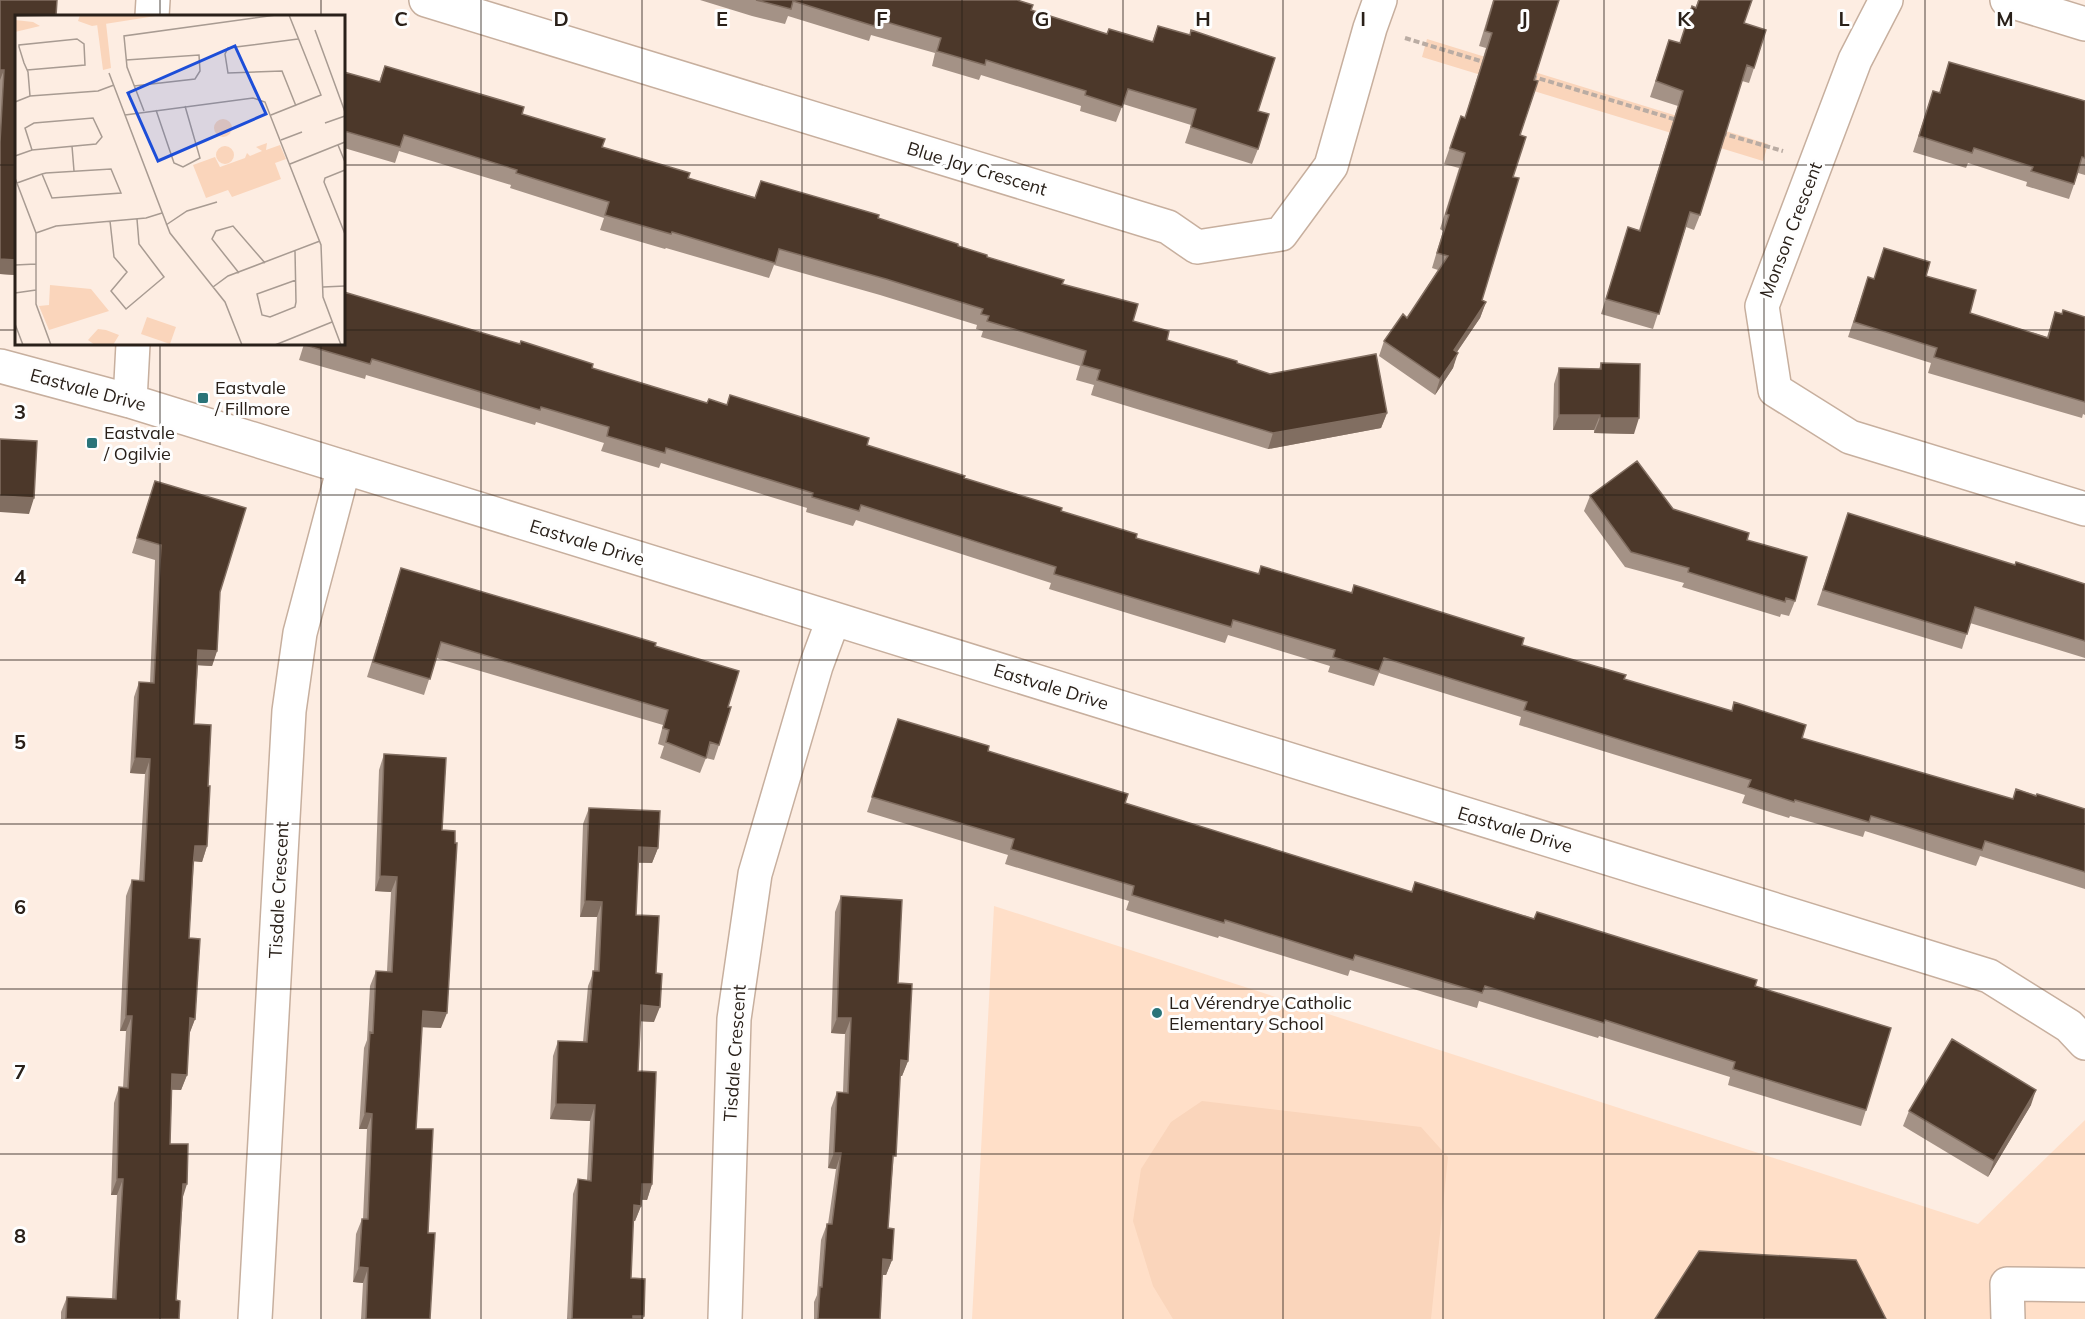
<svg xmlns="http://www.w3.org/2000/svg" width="2085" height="1319" font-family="Mulish,sans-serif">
<rect width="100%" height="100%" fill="#fdede2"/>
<path fill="#ffdfc8" d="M994 906 1978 1224 2085 1120V1319H972Z"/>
<path fill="#fad5bb" d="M1427 39 1768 144 1763 161 1422 57Z
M1202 1101 1421 1127 1448 1157 1431 1319H1173L1153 1286 1133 1221 1141 1169 1171 1122Z"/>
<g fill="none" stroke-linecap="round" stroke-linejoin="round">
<defs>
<path id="minor" d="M426 0 1168 227 1197 247 1281 234 1331 166 1370 28 1380 0
M1886 0 1855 60 1762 306 1775 390 1850 437 2085 509
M2007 0 2085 24
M152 16 153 0
M0 366 130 401 1989 976 2069 1026 2085 1043
M130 401 133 344
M255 1319 289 711 300 633 344 467
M725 1319 734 1019 755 874 816 666 833 620
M2008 1319 2007 1284 2085 1285"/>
</defs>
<use href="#minor" stroke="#c7af9e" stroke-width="36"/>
<path stroke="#baaca3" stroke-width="4" stroke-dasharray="6 3" stroke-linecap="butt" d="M1405 38 1487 63
M1531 76 1677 120
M1721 133 1783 151"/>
<use href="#minor" stroke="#fff" stroke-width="33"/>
</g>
<path fill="#a49286" d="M0 0 16 272 15 275 0 274Z
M700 0H1017L1031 10 1107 34 1152 42 1158 26 1258 111V149L1252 164 1185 143 1191 125 1123 104 1116 122 1080 111 1081 106 981 75 979 80 932 66 935 53 871 35 869 41 788 16 785 24 752 16Z
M1493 0H1559L1534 80 1520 135 1513 177 1482 300 1486 302 1480 318 1457 352 1453 368 1435 395 1379 356 1384 341 1407 318 1438 270 1432 268 1443 231 1440 229 1459 168 1444 164 1461 116 1465 118 1486 48 1479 46Z
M1698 0H1752L1744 23 1754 68 1749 83 1742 81 1700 215 1694 230 1686 227 1653 329 1601 314 1628 227 1639 230 1678 106 1650 97 1669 40 1680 43 1692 6 1696 7Z
M1949 62 2085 101V175L2078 173 2069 199 2026 186 2027 182 1968 163 1966 168 1913 152 1933 91 1939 93Z
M385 66 522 114 602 147 688 178 755 197 761 181 878 218 958 246 1062 284 1167 340 1387 413 1381 428 1268 449 1091 395 1094 385 1076 380 1080 366 981 337 983 331 976 329 977 325 880 295 774 265 769 278 666 248 665 249 600 230 604 218 510 188 511 185 399 151 395 163 344 148V72L379 82Z
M1884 248 1926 276 1970 313 2047 337 2055 312 2085 317V415L2083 414 2082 418 1928 373 1931 363 1848 337 1868 277 1874 279Z
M304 344H344L592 368 707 403 727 405 730 395 867 445 1061 511 1136 538 1258 574 1261 566 1351 593 1354 585 1522 645 1802 738 2013 799 2016 789 2085 809V889L1980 856 1976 866 1865 831 1863 837 1790 816 1789 818 1742 803 1745 795 1519 725 1521 717 1379 673 1374 686 1328 672 1330 666 1228 635 1225 643 1049 589 1051 583 856 520 853 526 806 512 807 508 661 463 659 468 601 451 604 443 536 422 535 425 366 375 365 379 299 360Z
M1601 363 1634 434 1594 433V430H1553L1554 384 1559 368 1599 369Z
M155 481 220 592 217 651 212 666 198 665 194 724 208 786 207 846 202 862 194 861 189 938 195 1019 189 1034 187 1075 181 1090H172L170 1144 183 1198 176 1300 179 1319H61V1312L67 1297 112 1299 117 1195H111L114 1103 119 1087 123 1088 126 1031H120L126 896 132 880 139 881 145 774 130 773 134 697 139 682 150 683 155 560 132 553Z
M1590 496 1673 509 1747 540 1795 601 1789 616 1781 614 1780 617 1682 587 1684 583 1625 567 1584 511Z
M1843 529 2015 565 2085 584V658L1970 623 1962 649 1817 605Z
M401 568 655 646 728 707 719 745 714 760 706 758 700 773 660 758 664 746 658 744 663 725 436 658 424 695 367 677Z
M898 719 988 751 1125 803 1411 892 1415 882 1755 986 1866 1110 1861 1126 1728 1085 1730 1077 1599 1036 1598 1038 1479 1001 1477 1008 1350 970 1348 976 1219 936 1218 938 1126 910 1129 901 1005 864 1008 855 867 812Z
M384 754 442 830 441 1028 422 1027 416 1129 428 1233 430 1319H361L363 1283 353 1282 356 1234 362 1219H363L367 1129H359L364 1048 367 1040 370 986 376 971H387L391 892 375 891 379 770Z
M589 808 658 848 652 863H638L636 915 654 1022 640 1021 638 1071 652 1184 647 1200H641V1206L635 1221H633L631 1278 643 1319H567L573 1194 578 1179 587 1180 590 1121 550 1119 553 1056 558 1041 583 1042 588 986 594 971 597 917H580L583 824Z
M841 896 898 983 908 1061 902 1076H900L888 1228 892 1260 886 1275H882L880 1319H814V1302L817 1295 821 1240 827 1224H828L836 1169 828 1168 831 1108 837 1092H843L845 1034 831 1033 835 912Z
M2031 1105 1988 1177 1903 1126 1909 1111Z"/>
<path fill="#816e61" d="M0 70H4L0 80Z
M0 259 16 260V273L15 275 0 274Z
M1486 302 1480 318 1448 365 1454 350Z
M1458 353 1453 368 1435 395 1440 379Z
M1387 413 1381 428 1268 449 1273 433Z
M1559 415H1600L1594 430H1553Z
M1600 418H1639L1634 434 1594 433Z
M0 496 34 498 29 514 0 512Z
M198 650 217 651 212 666 193 665Z
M135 758 150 759 145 774 130 773Z
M195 846H207L202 862 190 861Z
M639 847 658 848 652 863 633 862Z
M380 876 397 877 391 892 375 891Z
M585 901 602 902 597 917H580Z
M641 1005 660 1007 654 1022 636 1021Z
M423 1011 447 1013 441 1028 418 1027Z
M126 1016H132L126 1031H120Z
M190 1018 195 1019 189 1035Z
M837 1018H851L845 1034 831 1033Z
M901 1060 908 1061 902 1076H895Z
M172 1074 187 1075 181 1090 167 1089Z
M2036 1090 2031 1105 1988 1177 1994 1161Z
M556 1104 595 1105 590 1121 550 1119Z
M365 1113 372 1114 367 1129H359Z
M834 1153H841L836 1169 828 1168Z
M117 1179H123L117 1195H111Z
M183 1184H187L182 1200Z
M642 1184H652L647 1200 636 1199Z
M634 1205 641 1206 635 1221H628Z
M883 1259 892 1260 886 1275H877Z
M359 1267 368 1268 363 1283 353 1282Z
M633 1316H644L643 1319H632Z"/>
<path fill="#4c382a" stroke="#816e61" stroke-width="1.5" d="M0 0H57L56 16H16V260L0 259V142L4 70H0Z
M756 0H1017L1033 5 1031 10 1107 34 1109 29 1153 42 1158 26 1190 35 1191 30 1275 58 1258 111 1269 114 1258 149 1191 127 1196 109 1128 89 1122 107 1085 95 1086 91 986 60 985 65 937 51 941 38 876 19 874 26 793 1 791 9Z
M1494 0H1559L1534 80 1538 81 1520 135 1526 137 1513 177 1519 178 1482 300 1486 302 1454 350 1458 353 1440 379 1384 341 1403 314 1407 318 1448 256 1437 253 1449 215 1446 214 1465 153 1450 148 1461 116 1465 118 1492 33 1485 31Z
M1699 0H1752L1744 23 1766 30 1754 68 1747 65 1700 215 1690 212 1659 314 1606 299 1628 227 1640 231 1683 91 1656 81 1669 40 1680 43 1692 6 1696 8Z
M1949 62 2085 101V158L2082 157 2074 184 2031 171 2033 167 1974 148 1972 153 1919 136 1933 91 1940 93Z
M385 66 524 107 522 114 605 139 602 147 690 173 688 178 755 198 761 181 879 215 878 218 958 244V246L987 255V257L1064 280 1062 284 1138 304 1133 321 1169 331 1167 340 1237 361V363L1270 374 1376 354 1387 413 1273 433 1097 380 1100 370 1082 365 1086 351 987 321 989 316 981 314 983 309 886 279 779 249 775 263 672 232 671 234 605 215 609 202 516 173 517 170 404 135 400 147 344 131V72L380 82Z
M1884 248 1930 262 1926 276 1976 290 1970 313 2048 338 2055 312 2062 314 2063 310 2085 317V402L1934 357 1937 348 1854 322 1868 277 1874 279Z
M344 292 520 344 521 341 593 364 592 368 707 403 709 399 727 405 730 395 869 438 867 445 965 476 964 478 1062 508 1061 511 1137 534 1136 538 1259 574 1261 566 1352 593 1354 585 1524 638 1522 645 1626 675 1624 679 1732 711 1734 702 1806 725 1802 738 2013 799 2016 789 2036 796 2037 794 2085 809V872L1985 841 1982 850 1871 816 1869 822 1795 800 1794 802 1748 787 1751 780 1524 710 1527 702 1384 658 1379 671 1333 657 1335 650 1233 620 1231 627 1054 574 1056 567 861 505 859 511 812 497 813 493 666 448 665 453 607 436 609 427 541 407 540 410 372 359 370 364 305 345V344H344Z
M1601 363 1640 364 1639 418H1600V415H1559V368L1601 369Z
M0 439 37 441 34 498 0 496Z
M1637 461 1673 509 1749 533 1747 540 1807 557 1795 601 1786 598 1785 602 1688 572 1689 568 1631 552 1590 496Z
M155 481 246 508 220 592 217 651 198 650 194 724 211 725 208 786H210L207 846H195L193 866 189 938 200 939 195 1019 190 1018 187 1075 172 1074 170 1144H188L187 1184H183L176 1300 180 1301 179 1319H66L67 1297 116 1299 123 1179H117L119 1087 128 1088 132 1016H126L132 880 144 881 150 759 135 758 139 682 154 683 161 545 137 538Z
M1848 513 2015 565 2016 562 2085 584V641L1975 607 1967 634 1823 590Z
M401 568 599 626 656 643 655 646 739 671 728 707H731L719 745 710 742 706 758 666 742 669 730 663 728 668 710 441 642 430 679 373 662Z
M898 719 989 746 988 751 1128 794 1125 803 1412 892 1415 882 1534 919 1537 912 1757 980 1755 986 1891 1028 1866 1110 1733 1069 1735 1062 1605 1020 1604 1023 1485 986 1482 993 1355 955 1353 960 1225 920 1224 923 1132 895 1134 886 1011 849 1014 839 872 797Z
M384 754 446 758 442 830 455 831V843H457L447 1013 423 1011 416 1129H433L428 1233H435L430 1319H366L368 1268 359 1267 362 1219H368L372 1114 365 1113 370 1032 373 1033 376 971 392 972 397 877 380 876Z
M589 808 660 811 658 848 639 847 636 915 659 916 656 973 662 974 660 1007 641 1005 638 1071 656 1072 652 1184H642L641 1206 634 1205 631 1278 645 1279 644 1316H633V1319H572L578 1179 591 1181 595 1105 556 1104 558 1041 587 1042 593 971H599L602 902 585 901Z
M841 896 902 900 898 983 912 984 908 1061 901 1060 896 1156H893L888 1228 894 1229 892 1260 883 1259 880 1319H818L820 1287H822L827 1224H832L841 1153H834L837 1092 848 1093 851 1018H837Z
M1952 1039 2036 1090 1994 1161 1909 1111Z
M1699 1251 1856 1260 1886 1319H1655Z"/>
<path fill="none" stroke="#292019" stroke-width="1.5" stroke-opacity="0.55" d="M160 0V16M321 0V16M481 0V1319M642 0V1319M802 0V1319M962 0V1319M1123 0V1319M1283 0V1319M1443 0V1319M1604 0V1319M1764 0V1319M1925 0V1319M0 165H16M344 165H2085M0 330H16M344 330H2085M160 344V1319M321 344V1319M0 495H2085M0 660H2085M0 824H2085M0 989H2085M0 1154H2085"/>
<g fill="#2a7479" stroke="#fefefe" stroke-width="2">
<rect x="197" y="392" width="12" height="12" rx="3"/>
<rect x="86" y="437" width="12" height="12" rx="3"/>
<circle cx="1157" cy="1013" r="6"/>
</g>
<g text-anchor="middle" stroke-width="6" stroke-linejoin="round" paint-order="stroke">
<g font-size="18" fill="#292019" stroke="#fefefe">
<text transform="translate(977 169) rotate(17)" y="6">Blue Jay Crescent</text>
<text transform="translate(1791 230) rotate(-69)" y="6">Monson Crescent</text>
<text transform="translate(88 390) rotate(15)" y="6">Eastvale Drive</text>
<text transform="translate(587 543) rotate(17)" y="6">Eastvale Drive</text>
<text transform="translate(1051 687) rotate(17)" y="6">Eastvale Drive</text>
<text transform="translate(1515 830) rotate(17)" y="6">Eastvale Drive</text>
<text transform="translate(279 890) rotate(-87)" y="6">Tisdale Crescent</text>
<text transform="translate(735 1053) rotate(-86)" y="6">Tisdale Crescent</text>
</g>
<g font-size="18" fill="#292019" stroke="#fefefe" text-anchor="start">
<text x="215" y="394">Eastvale<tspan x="215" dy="21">/ Fillmore</tspan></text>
<text x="104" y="439">Eastvale<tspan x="104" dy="21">/ Ogilvie</tspan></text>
<text x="1169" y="1009">La Vérendrye Catholic<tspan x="1169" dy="21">Elementary School</tspan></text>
</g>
</g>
<g transform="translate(15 15)">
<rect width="330" height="330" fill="#fdede2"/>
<path d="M91 8 96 53 88 55 82 9ZM199 113a9 9 0 1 1 18 0a9 9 0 1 1-18 0ZM201 140a9 9 0 1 1 18 0a9 9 0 1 1-18 0ZM132 302 161 312 155 329 126 319ZM83 314 91 315 104 320 98 330H80L73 325Z" fill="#fad5bb"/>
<path d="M65 0 81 1 147 0 77 11 63 6ZM0 5 18 7 25 11 0 17Z" fill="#fad5bb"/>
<path d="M252 128 251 135 265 130 271 144 260 148 266 164 217 182 213 175 191 183 178 150 200 142 205 152 230 143 232 138 235 141 247 136 241 132ZM35 270 76 274 94 296 34 315 24 291 34 290Z" fill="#fad5bb"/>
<path fill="none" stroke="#a89b92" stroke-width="1.5" d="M0 1 42 0M300 15 330 97M111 45 184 40 185 56 180 64 119 71M12 55 70 50 69 29 62 24 4 30V32L9 48 13 57 15 81M94 58 155 218 210 287 227 330M0 87 15 81 83 76 99 70M281 91 267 56 213 58 210 39 213 33 283 24M141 95 159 148 168 152 185 143 170 91M129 96 112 52 109 21 261 0M110 100 238 83 250 87 306 230 308 282 326 330M256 100 306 80 274 0M310 108 330 101M266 125 287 117M323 130 330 147M57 131 59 156M0 141 17 135 81 129 87 122 78 103 19 108 10 113 17 135M275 149 330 127M330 155 310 163 309 167 330 219M0 163 21 218V289L36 330M2 168 27 159 31 158 96 154 106 178 37 183 27 159M95 206 99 242 112 257 96 276 111 294 149 262 124 229 122 204M151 210 172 196 202 187M21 218 41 211 131 203 147 198M280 236 281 287 280 292 255 302 247 300 242 279 281 265M0 250 21 249M224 258 197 224 201 216 218 211 250 248M198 272 213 261 305 226M308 272 330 271M0 278 21 275M0 309 8 330M260 330 317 307"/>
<path fill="#1d4ed8" fill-opacity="0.15" stroke="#1d4ed8" stroke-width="3" d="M220 31 251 99 143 146 113 78Z"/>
<rect width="330" height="330" fill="none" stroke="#292019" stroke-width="3"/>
</g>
<g font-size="20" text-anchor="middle" font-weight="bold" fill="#292019" stroke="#fefefe" stroke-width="6" stroke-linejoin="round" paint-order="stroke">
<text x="401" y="26">C</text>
<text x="561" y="26">D</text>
<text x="722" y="26">E</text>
<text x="882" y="26">F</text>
<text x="1042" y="26">G</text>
<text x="1203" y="26">H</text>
<text x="1363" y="26">I</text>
<text x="1524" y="26">J</text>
<text x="1684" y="26">K</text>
<text x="1844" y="26">L</text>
<text x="2005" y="26">M</text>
<text x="20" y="419">3</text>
<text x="20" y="584">4</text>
<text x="20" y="749">5</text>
<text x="20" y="914">6</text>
<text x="20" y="1079">7</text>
<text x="20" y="1243">8</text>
</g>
</svg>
